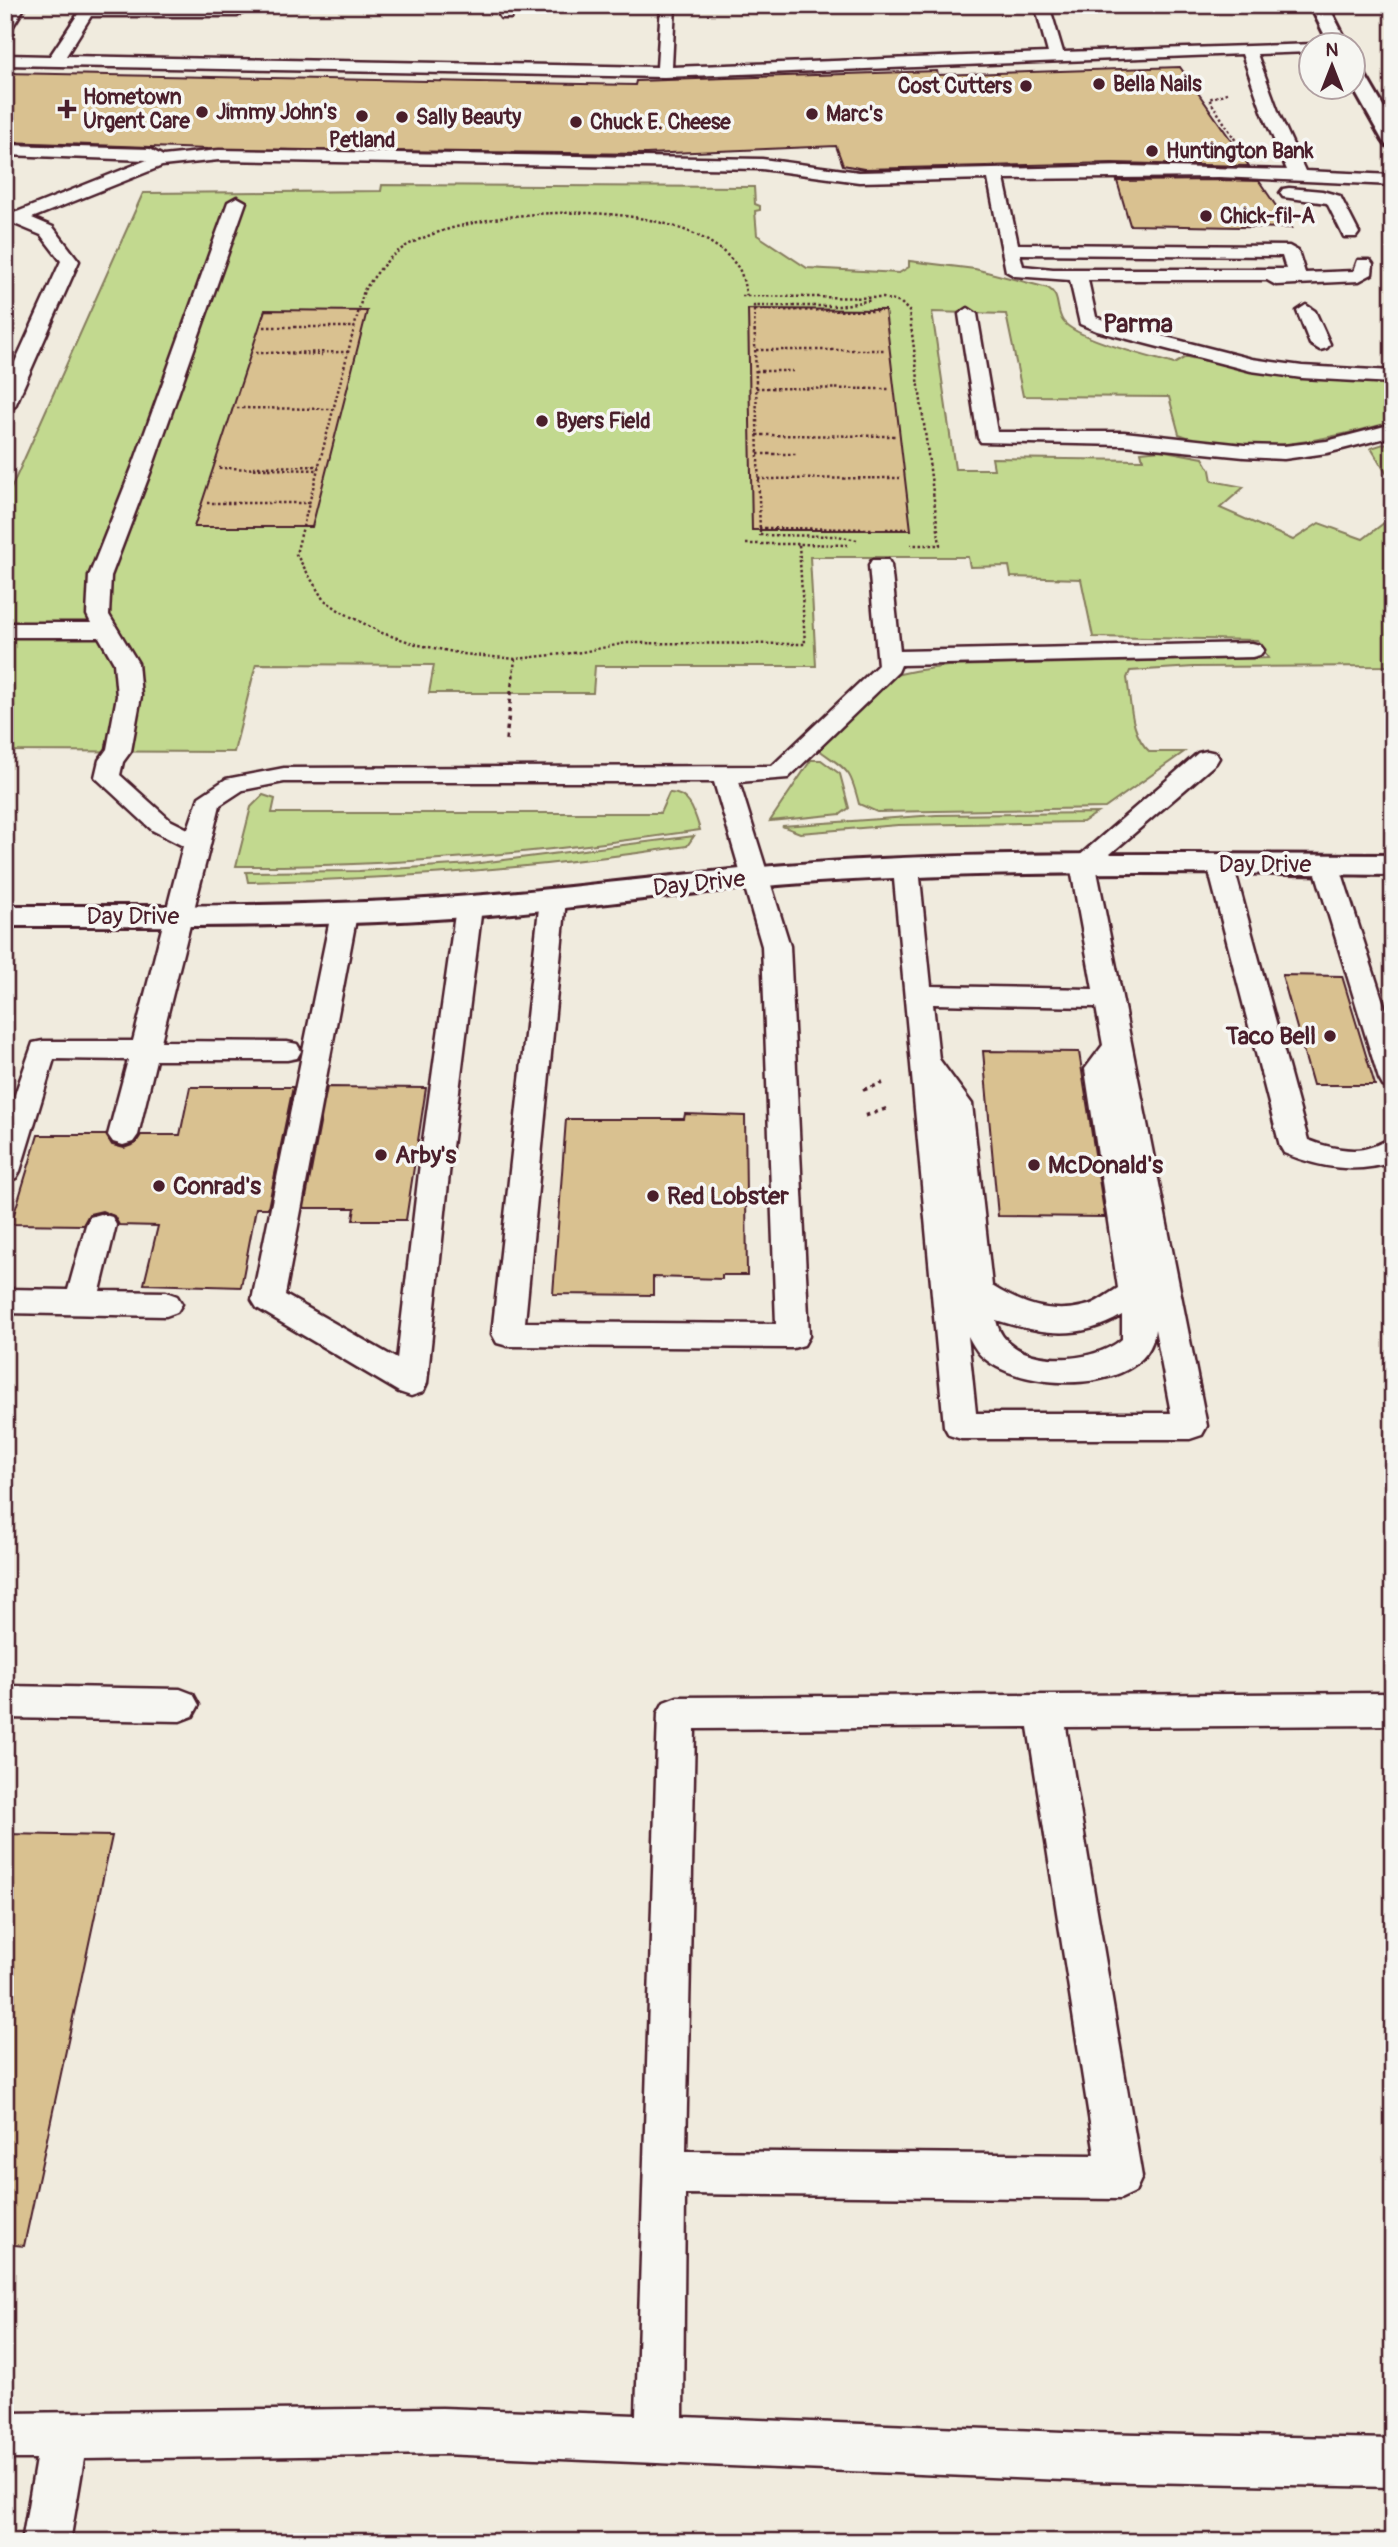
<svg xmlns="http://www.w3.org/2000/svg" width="1398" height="2547" font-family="Pangolin,sans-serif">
<rect width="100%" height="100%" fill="#f0ebde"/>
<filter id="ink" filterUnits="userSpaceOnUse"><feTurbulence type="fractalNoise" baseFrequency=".0143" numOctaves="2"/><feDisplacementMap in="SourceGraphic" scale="14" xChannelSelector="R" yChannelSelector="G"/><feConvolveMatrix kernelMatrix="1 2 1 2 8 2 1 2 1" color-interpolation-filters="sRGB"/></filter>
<g filter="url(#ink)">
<path fill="#c2d98f" stroke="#867c5d" stroke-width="2" d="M382 185 754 187 755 204 760 206V210L755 211 757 235 807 268 899 273 909 267V261L975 269 1048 288C1061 296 1055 309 1063 321 1076 339 1151 357 1174 364L1186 357 1256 370 1393 384V422C1326 439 1245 460 1179 434L1169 397 1023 396 1006 314 932 312 955 469H994L992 458 1143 460 1141 452 1160 450 1203 458 1210 470 1212 481 1244 487 1220 508 1293 540 1319 523 1363 539 1393 516V666L1194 667 1130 671 1127 678C1131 702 1130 735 1150 752H1184L1105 808 877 812 859 804C850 768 848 771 819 750 831 733 849 702 865 690 889 672 920 670 948 666L1268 658 1258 640 1093 637 1081 579 1011 577 1009 566 970 567 968 557H810L816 666H595L593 693H429L434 665 256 664 234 752 5 751V502L143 193 381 191Z
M1393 441V475L1386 473 1371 448Z
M811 760H821L840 774 849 808 841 814 770 821Z
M669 793C690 792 695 814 700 830 545 853 392 867 236 866L251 807 263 795 275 799 272 813H660Z
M1097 813 1083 822 898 825 800 833 782 826 936 815Z
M694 836 687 846C539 868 398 880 248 882L246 872 359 871 472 864Z"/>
<path fill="#d9c190" stroke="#4a1f2b" stroke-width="2" d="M1180 67 1249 166 1112 163 864 169 843 165 836 146 646 154 208 149 5 142V73L635 85 636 81 937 71 938 75Z
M1219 180 1259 181 1291 228 1130 225 1117 181Z
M748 309 885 310 911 530H752Z
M265 310 367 311 312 527H194Z
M1282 975 1342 976 1375 1085H1313Z
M983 1051 1079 1052 1105 1217 998 1216Z
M190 1087H293L268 1208H256L241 1287 144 1284 158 1226 119 1225 114 1216 102 1211 89 1214 83 1225 11 1224 38 1135H106L112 1145 124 1148 135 1144 141 1135H180Z
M327 1087 426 1088 406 1220H353L355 1208H304Z
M685 1114 745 1116 747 1275H722V1279L653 1277V1295L553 1294 566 1119H684Z
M5 1834 112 1836 24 2246 5 2244Z"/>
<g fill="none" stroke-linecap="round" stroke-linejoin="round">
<defs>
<path id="service" d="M12 5H26L10 31 5 32V15Z
M84 5H98L97 8H237L244 12 237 16H91L66 56 657 67 661 5H675L672 67 1048 53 1035 5H1049L1063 52 1315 44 1310 46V52L1257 54 1279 114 1305 171 1393 175V185L1219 177 1004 179 1018 244 1289 246 1298 251 1305 273 1354 271 1358 260H1370L1373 264 1372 274 1359 281 1276 285 1267 280H1088L1096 317 1111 323 1252 359 1302 366 1393 371V383L1302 378 1251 371 1097 331 1080 324 1070 280 1015 276 1006 271 988 179 859 182 762 169 219 160 162 166 32 218 53 227 79 261 15 406 5 412V384L61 261 41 235 5 220V209L17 212 147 160 5 155V145L150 149 163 156 219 150 762 159 859 172 1126 166 1287 170 1263 114 1242 54 664 77 5 65V55L50 56ZM1020 254 1282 256 1286 269H1053L1023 266Z
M501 5H515L511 18H501L499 15Z
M1289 188 1322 191 1340 196 1359 233 1356 237H1344L1327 203 1283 197 1280 193 1283 189Z
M237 197 246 202 152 468 111 576 109 615 138 663 141 696 131 751 123 762 120 775 170 820 188 829 199 797 226 779 284 768 772 766 878 665 869 565 872 560H888L891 565 900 651 1252 643 1260 645 1264 650 1260 655 1252 657 901 665 898 672 788 778 739 782 790 946 809 1336 804 1345 793 1348 508 1346 497 1343 492 1334 540 899 544 893 553 891 562 893 566 899 525 1322 776 1324 762 946 714 782H284L243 790 220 805 161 1041 287 1042 297 1044 301 1051 297 1058 287 1060H156L138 1135 133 1142 123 1145 113 1142 108 1135 128 1060 54 1059 20 1171 16 1178 5 1181V1123L33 1043 43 1041H133L183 846 152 830 95 777 99 760 107 749 117 696 114 663 99 637H5V623H91L87 615 89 576 132 468 228 202Z
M1306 305 1315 311 1330 344 1327 348 1320 350 1310 344 1297 311Z
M968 308 977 314 997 432H1124L1244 445 1284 446 1327 441 1393 424V436L1327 453 1284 459 1244 457 1124 445 981 442 978 438 959 314Z
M1207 751 1216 753 1219 758 1216 763 1096 866 1207 1426 1202 1435 1190 1439H961L949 1435 944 1426 893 868 897 862 906 860 915 862 919 868 931 986 1093 989 1070 864 1198 753ZM933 1004 1096 1007 1103 1045 1085 1069 1118 1288C1108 1294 1096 1304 1085 1306 1050 1315 1021 1304 992 1286L972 1104 939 1059ZM1122 1315V1339C1092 1366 1005 1369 996 1320 1042 1334 1079 1341 1122 1315ZM1155 1329 1171 1413H976L968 1336C972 1343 977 1353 984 1358 1022 1392 1150 1397 1155 1329Z
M1220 856 1229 858 1233 864 1308 1140C1326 1147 1353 1154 1371 1147 1379 1145 1385 1140 1393 1138V1162C1355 1174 1321 1168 1284 1153L1280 1146 1207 864 1211 858Z
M1326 856 1335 858 1339 864 1393 1033V1089L1383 1086 1379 1079 1313 864 1317 858Z
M469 899 478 901 482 907 451 1155 427 1383 423 1392 411 1396 399 1392 257 1308 252 1300 331 914 335 908 344 906 353 908 357 914 285 1295 397 1359 421 1155 456 907 460 901Z
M101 1214 112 1217 116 1225 100 1291 166 1292 177 1296 182 1304 177 1312 166 1316 5 1313V1289L68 1290 86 1225 90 1217Z
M5 1686 180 1689 193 1694 199 1705 193 1716 180 1721 5 1718Z
M1393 1693V1725L1066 1727 1142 2177 1135 2192 1120 2199 685 2194 683 2417 1088 2433 1393 2439V2487L1088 2481 442 2454 84 2459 70 2542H22L36 2459H5V2413L442 2408 636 2415 658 1713 664 1702 677 1697ZM1028 1727 1095 2155 686 2151 695 1729Z"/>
<path id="tertiary" d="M1183 854 1393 855V875C1207 873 1020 870 834 881 711 888 589 908 466 917 313 928 159 926 5 926V906C140 906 274 907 408 900 535 894 660 875 786 865 918 854 1051 854 1183 854Z"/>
<path id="primary" d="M1310 5H1328L1349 46H1330Z
M1352 62 1361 68 1393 123V147L1386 145 1383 141 1352 86Z"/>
</defs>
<use href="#service" stroke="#4a1f2b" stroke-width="5"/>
<use href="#tertiary" stroke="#4a1f2b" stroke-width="6"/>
<use href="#primary" stroke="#4a1f2b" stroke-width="6"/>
<path stroke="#4a1f2b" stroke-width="2.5" stroke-dasharray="2.5 2.5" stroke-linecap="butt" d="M1227 93 1209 99 1236 141
M742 296 883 298 901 303 909 311 940 545H911
M747 296C744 287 743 273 737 266 681 192 482 205 408 245 389 255 377 273 364 290L296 554 323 599 340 611 382 633 419 645 463 654 515 659 582 652 626 643 805 644 799 544 849 545
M755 310 881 311
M264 327H355
M756 350H885
M256 353 348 352
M286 353 322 355
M756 371H793
M756 388 889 389
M237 408 334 409
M757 435 895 436
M758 454H798
M253 467 319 466
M219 468 318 470
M758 479 900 478
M207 503H309
M759 528 874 529
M886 529H907
M857 540 838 536 760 535 754 306H839L872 300
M746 544H799
M513 676 515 659"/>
<path stroke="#4a1f2b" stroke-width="3.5" stroke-dasharray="4.5 4.5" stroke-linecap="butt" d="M506 740 513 675
M863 1090 883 1083
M865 1116 888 1108"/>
<use href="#service" fill="#f6f6f2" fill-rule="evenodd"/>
<use href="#tertiary" fill="#f6f6f2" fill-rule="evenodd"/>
<use href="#primary" fill="#f6f6f2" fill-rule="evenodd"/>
</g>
</g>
<g fill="#4a1f2b" stroke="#f6f6f2" stroke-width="2.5">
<circle cx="1099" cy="84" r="7"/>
<circle cx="1026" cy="86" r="7"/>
<path d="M63.5 98.5h7v7h7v7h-7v7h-7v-7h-7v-7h7z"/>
<circle cx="202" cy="112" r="7"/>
<circle cx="812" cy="114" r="7"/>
<circle cx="362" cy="116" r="7"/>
<circle cx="402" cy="117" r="7"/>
<circle cx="576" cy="122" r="7"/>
<circle cx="1152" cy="151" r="7"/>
<circle cx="1206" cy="216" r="7"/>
<circle cx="542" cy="421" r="7"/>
<circle cx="1330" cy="1036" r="7"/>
<circle cx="381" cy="1155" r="7"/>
<circle cx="1034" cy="1165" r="7"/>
<circle cx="159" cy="1186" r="7"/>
<circle cx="653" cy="1196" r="7"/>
</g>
<g text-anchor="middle" stroke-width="7" stroke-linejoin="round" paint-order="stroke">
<g font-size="21" font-weight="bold" fill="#4a1f2b" stroke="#f6f6f2" text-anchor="start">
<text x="1113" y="91">Bella Nails</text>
<text x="1012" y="93" text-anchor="end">Cost Cutters</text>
<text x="83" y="104">Hometown<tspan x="83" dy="24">Urgent Care</tspan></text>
<text x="216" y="119">Jimmy John's</text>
<text x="826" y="121">Marc's</text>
<text x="416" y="124">Sally Beauty</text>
<text x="590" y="129">Chuck E. Cheese</text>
<text x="362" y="147" text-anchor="middle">Petland</text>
<text x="1166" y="158">Huntington Bank</text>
<text x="1220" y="223">Chick-fil-A</text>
<text x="556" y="428">Byers Field</text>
</g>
<g font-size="24" fill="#4a1f2b" stroke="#f6f6f2">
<text x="1265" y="872">Day Drive</text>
<text transform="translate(699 883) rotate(-6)" y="8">Day Drive</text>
<text x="133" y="924">Day Drive</text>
</g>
<g font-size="24" font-weight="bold" fill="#4a1f2b" stroke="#f6f6f2" text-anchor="start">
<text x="1316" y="1044" text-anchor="end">Taco Bell</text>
<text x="395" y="1163">Arby's</text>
<text x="1048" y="1173">McDonald's</text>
<text x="173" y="1194">Conrad's</text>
<text x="667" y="1204">Red Lobster</text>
</g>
<g font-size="26" font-weight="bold" fill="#4a1f2b" stroke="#f6f6f2">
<text x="1138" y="332">Parma</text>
</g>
</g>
<rect width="1398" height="2547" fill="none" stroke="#f6f6f2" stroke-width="28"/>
<rect x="14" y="14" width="1370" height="2519" fill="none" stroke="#4a1f2b" stroke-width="2.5" filter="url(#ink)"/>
<g transform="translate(1332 66)"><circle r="33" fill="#f6f6f2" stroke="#b1a0a2" stroke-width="2"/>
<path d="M0-5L12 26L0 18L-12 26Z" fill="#4a1f2b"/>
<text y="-10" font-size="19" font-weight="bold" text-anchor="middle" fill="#4a1f2b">N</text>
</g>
</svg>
